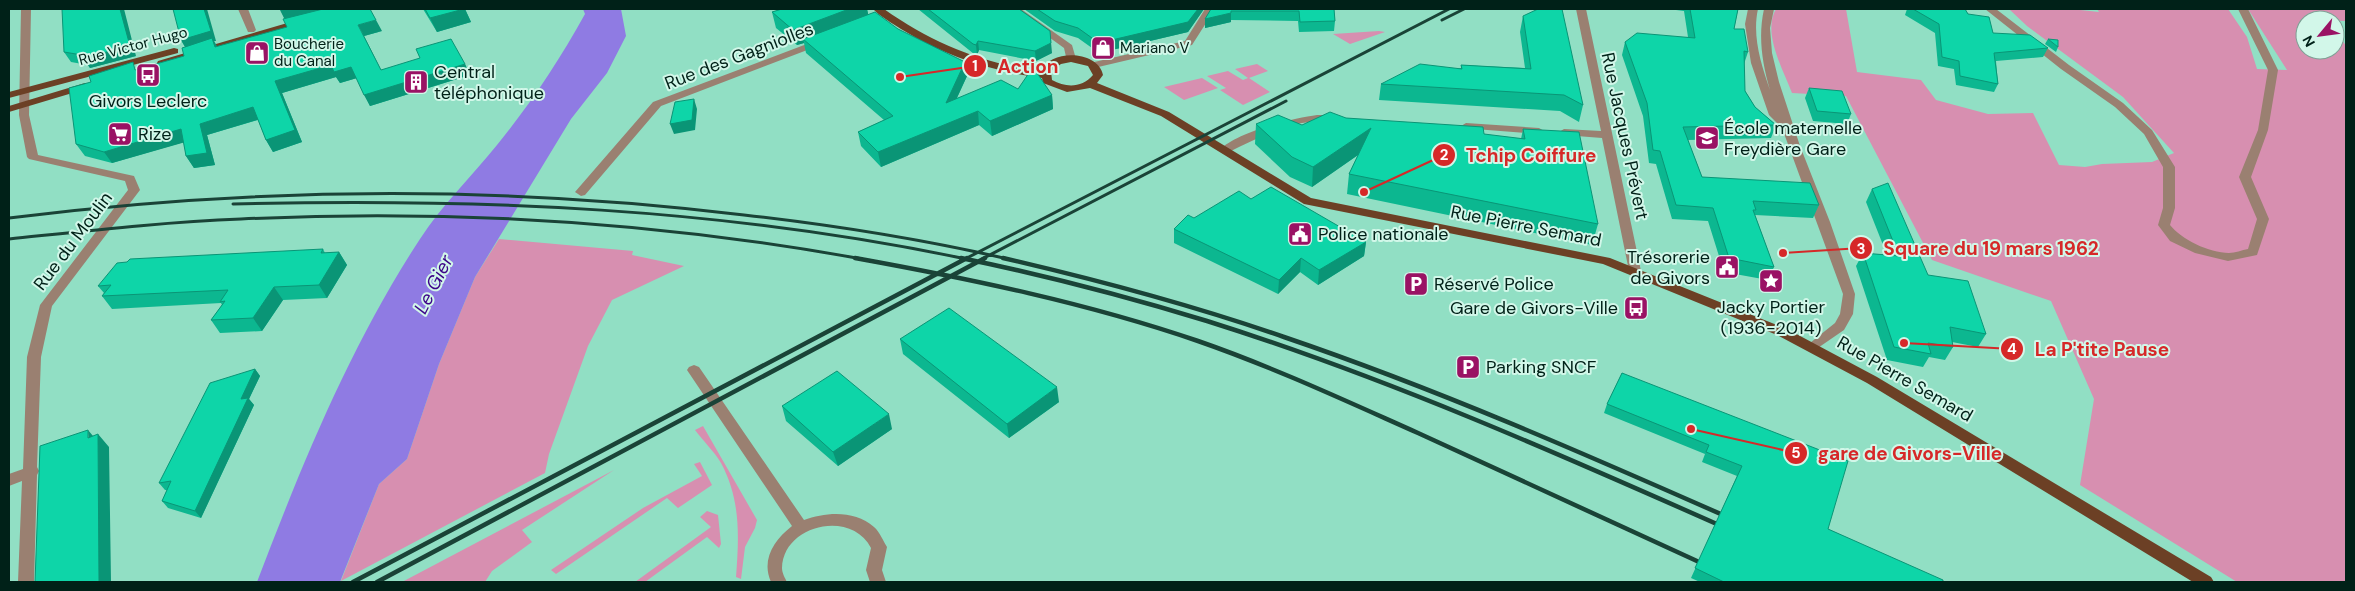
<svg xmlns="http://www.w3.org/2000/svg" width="2355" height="591" font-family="'DM Sans',sans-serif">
<rect width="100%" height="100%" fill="#91dfc4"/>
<path fill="#d78fb0" d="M1776 9H1846L1857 72 1921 80 1936 100 1988 114 2033 113 2059 165 2085 167 2102 164 2152 162 2174 153 2123 97 2027 26 2009 9H2071L2099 12 2097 9H2228L2247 37 2257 69 2287 70 2248 9H2346V21L2305 20V50H2335V29L2346 46V582H2237L2080 485 2094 399 2051 301 1932 260 1846 96 1792 93C1783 69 1762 33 1776 9Z
M1379 31 1385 32 1350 44 1333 34Z
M1257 64 1268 71 1249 78 1270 92 1243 105 1220 90 1226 88 1207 76 1228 71 1243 80 1248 78 1235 69Z
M1202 78 1218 88 1184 100 1164 87Z
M499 239 633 251 632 255 684 266 612 300 588 346 549 454 545 473 341 581 379 484 407 459 439 364 475 277Z
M703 426 757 520 755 528 745 547 741 579 736 577C739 537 741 500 721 463 714 451 703 441 695 430Z
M700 462 712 485 678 508 667 498 556 574 551 570 643 508 702 476 694 464Z
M614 470 522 530 532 542 492 571 485 582H402Z
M707 511 718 515 721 544 719 548 707 537 645 582H635L711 527 700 517Z"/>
<path fill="#8f7be3" d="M583 9H621L626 36 607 73 571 119 475 277 439 364 407 459 379 484 340 582H257C302 464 351 344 420 239 442 205 472 176 497 145 531 103 559 61 585 14Z"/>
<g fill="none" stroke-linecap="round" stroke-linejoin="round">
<path fill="#9a8071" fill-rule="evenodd" d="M21 9H31L29 115 38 155 134 176 140 190 52 306 41 357 37 467 39 471 37 475 34 582H18L22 481 9 486V474L23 469 27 357 40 305 128 190 125 181 29 159 27 157 19 115Z
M238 9H248L256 30 254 32H248Z
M1010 9H1021L1072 45 1076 59 1075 61H1067L1064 48Z
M1205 9H1215L1192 45 1094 68 1089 65 1090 63 1185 41Z
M1576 9H1586L1641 271 1635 275 1629 271 1602 138 1564 135 1559 132 1564 129 1601 131Z
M1748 9H1758C1752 36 1761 64 1770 90 1762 63 1758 36 1764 9H1774L1770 28 1772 53 1779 82 1800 146 1830 222 1855 294 1853 314 1844 330 1812 352 1807 350 1805 347 1835 323 1840 314 1843 294 1782 128 1769 115 1751 63 1745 24Z
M1985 9H1996L2069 65 2123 103 2152 130 2175 167V208L2170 225C2181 239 2209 253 2229 253 2235 253 2242 250 2248 249L2257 219 2239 177 2258 130 2268 70 2238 9H2248L2278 70 2268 130 2251 177 2269 219 2257 255 2228 261 2195 253 2170 241 2158 225 2163 208V167L2144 134 2115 107 2061 69Z
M820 39 823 40V44L661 106 585 195 581 196 575 192 653 102Z
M1317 115H1331L1336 118C1329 124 1312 121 1302 123 1276 128 1252 141 1229 152H1221L1220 150C1235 133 1293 118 1317 115Z
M1466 123 1539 128 1544 131 1539 134 1462 128 1461 126Z
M694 365 699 367 804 520C826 512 855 510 874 527 880 532 883 541 887 547L882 570 886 582H870L866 570 871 548C851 509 783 525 782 568 782 573 785 578 787 582H771C761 560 774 540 792 526L689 373 687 370 689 367Z"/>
<path fill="#6c4025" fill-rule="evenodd" d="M873 9H884C932 43 983 64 1041 71 1050 49 1098 50 1103 75L1097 83 1169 112 1311 198 1610 258 1787 329 1877 377 2211 577 2214 582H2193L1867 383 1777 335 1603 264 1304 204 1161 116 1090 88 1067 92 1043 83 1042 78C991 71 944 56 901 29 892 23 881 17 873 9ZM1071 62 1088 66 1093 75C1082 88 1066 88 1052 80L1051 71 1061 64Z
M301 19 304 20V24L166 65H158L157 63 158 61Z
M174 48 178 49V53L9 98V92Z
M85 83 90 86 89 88 9 112V106Z"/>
<path stroke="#1a4337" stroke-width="3" d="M1442 20 1464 9
M233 204C479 198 725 208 966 259
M9 218C254 187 499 185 744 215 832 225 921 239 1008 259
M9 239C86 231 163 222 241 219 448 209 658 222 862 259
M965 259 1449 9
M982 259 1286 101"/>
<path stroke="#1a4337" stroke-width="4.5" d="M855 258C971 279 1087 303 1198 341 1273 367 1346 401 1418 433 1516 477 1613 522 1710 567
M961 258C1044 275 1125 296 1207 321 1385 377 1557 453 1728 529
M1003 258C1098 280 1192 305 1284 337 1437 389 1585 454 1732 519
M353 582 967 258
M377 582 985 258"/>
</g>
<path fill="#0cb790" d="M423 9H465L471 22 437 32Z
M782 9H867L868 14 898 29 967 76 957 98 1018 89 1052 95 1053 109 992 136 979 125 881 167 861 146 858 132 884 120 806 53 804 43 797 45 776 28 772 12Z
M918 9H1019L1052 53 1036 61 979 50 977 55 974 54Z
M1024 9H1204L1188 32 1099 53 1078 38 1055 31Z
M1211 9H1334L1335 21 1334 31 1299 32 1298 21 1231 20V22L1205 28V19Z
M1676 9H1738L1734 29 1748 52 1744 64 1745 91 1755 107 1776 125 1771 138 1688 140 1702 177 1819 205 1813 218 1755 215 1774 267 1768 280 1724 272 1708 221 1672 219 1656 164 1649 163 1643 116 1622 55 1625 42 1688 37 1684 11 1676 10Z
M1907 9H1965L1968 14 1993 33 2048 48 2043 57 1996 61 1998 84 1994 92 1956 85 1954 69 1938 66 1935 33 1905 15Z
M1523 16 1583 105 1579 122 1560 111 1379 100 1381 84 1461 68V65L1525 68 1520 32Z
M382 31 364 36 381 70 465 64 470 75 370 106 357 78 340 83 336 77 282 93 302 142 273 152 266 140 258 120 207 135 215 165 194 168 186 156 184 142 112 163 85 156 76 144 138 69 184 56 185 47 181 40 216 41H214L217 47Z
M2048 39 2058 47 2056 52 2045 44Z
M64 52 136 56 90 68 88 65 71 62Z
M1809 88 1851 114 1847 124 1813 121 1805 98Z
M1346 118 1521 139 1523 129 1598 224 1592 245 1347 194 1349 174 1358 155 1312 187 1290 177 1255 144 1256 124 1302 125Z
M1872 189 1928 275 1986 334 1978 347 1952 342 1953 347 1945 360 1929 357 1923 367 1887 360 1856 266 1863 253 1887 255 1866 202Z
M1251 199 1366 242 1364 256 1318 285 1300 272 1278 294 1174 243V229L1194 218Z
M323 249 325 253 339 252 347 265 327 298 283 300 262 331 220 333 211 320 222 305 221 303 112 309 102 296 104 293 98 286Z
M900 339 1059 402 1009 438 903 354Z
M255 369 260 376 249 399 254 405 201 518 168 508 162 501 167 490H165L159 483Z
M1622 373 1828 529 1943 582H1700L1691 578 1737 476 1702 462 1705 454 1604 413 1607 404Z
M782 406 892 429 838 466 786 421Z"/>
<path fill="#0a9576" d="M120 9H124L136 56 90 68 83 58Z
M204 9H207L216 41H214L219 50H187L181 40Z
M287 9H336L286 22 280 10Z
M464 9H465L471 22 437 32 430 18Z
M849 9H867L869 18 803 39 804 43 797 45 793 30Z
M1198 9H1204L1188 32 1099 53V43Z
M1231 13V22L1205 28V19Z
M376 20 382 31 364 36 358 25Z
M1050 31 1052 53 1036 61 1035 51Z
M978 41 979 50 977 55 976 45Z
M965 62 967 76 948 117 946 103Z
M465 64 470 75 370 106 364 95Z
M331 65 351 67 357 78 340 83 336 77 282 93 302 142 273 152 266 140 275 81Z
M1052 95 1053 109 992 136 990 121Z
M694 99 697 109 695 130 674 134 670 124Z
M253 107 260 119 207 135 215 165 194 168 186 156 200 124Z
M978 111 979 125 881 167 878 152Z
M1371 128 1368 148 1312 187 1313 167Z
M181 129 189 141 112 163 104 152Z
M1366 242 1364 256 1318 285 1319 270Z
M339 252 347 265 327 298 319 285Z
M1301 258 1300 272 1278 294 1279 280Z
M274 287 283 300 262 331 253 318Z
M255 369 260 376 249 399 254 405 201 518 195 511 241 399Z
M1057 387 1059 402 1009 438 1007 424Z
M889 414 892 429 838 466 833 452Z
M88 430 98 442V434L109 447 111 582H99Z"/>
<path fill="#0ed5a8" stroke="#0a9576" d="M62 9H120L130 46 83 58 82 55 64 52Z
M173 9H204L211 31 181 40Z
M323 9H370L376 20 358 25 381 70 420 58 416 49 451 39 465 64 364 95 351 67 334 72 331 65 275 81 295 130 266 140 253 107 200 124 207 153 186 156 181 129 104 152 76 144 69 88 91 82 89 76 133 62 135 70 184 56 182 48 212 38 215 47 287 27 283 19Z
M425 9H464L430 18Z
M782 9H849L793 30 772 12Z
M928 9H1019L1050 31 1051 43 1035 51 978 41 976 45 973 44Z
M1037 9H1198L1188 22 1099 43 1078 28 1055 21Z
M1211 9H1334L1335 21 1300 22 1299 11H1231V13L1205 19Z
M1538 9H1562L1583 105 1564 95 1381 84 1420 64 1462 69 1461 65 1531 69 1523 16Z
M1690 9H1738L1734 29H1744L1748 52 1744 51 1745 91 1755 107 1776 125 1683 127 1702 177 1810 183 1819 205 1753 201 1756 210H1753L1774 267 1729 258 1713 208 1676 205 1660 151 1653 150 1647 103 1625 42 1637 33 1695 38Z
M1913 9H1965L1968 14 1989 17 1993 33 2030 35 2048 48 1994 53 1998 84 1960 76 1959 61 1942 57 1939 24Z
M875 12 898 29 965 62 946 103 1001 80 1018 89 1033 67 1052 95 990 121 978 111 878 152 858 132 893 116 803 39Z
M2048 39 2058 40V47Z
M1809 88 1842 91 1851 114 1817 111Z
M694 99 692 120 670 124 675 102Z
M1330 112 1346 118 1483 127 1484 134 1525 139 1523 129 1579 132 1598 224 1349 174 1371 128 1313 167 1292 157 1256 124 1278 115 1302 125Z
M1888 183 1928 275 1968 281 1986 334 1950 327 1953 347 1928 343 1931 354 1894 347 1863 253 1899 256 1872 189Z
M1271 187 1366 242 1319 270 1301 258 1279 280 1174 229 1188 215 1194 218 1239 191 1251 199Z
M323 249 321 253 339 252 319 285 274 287 253 318 211 320 225 301 220 302 228 290 102 296 111 285 98 286 117 263 127 262 130 259Z
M949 308 1057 387 1007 424 900 339Z
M255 369 241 399 248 398 195 511 162 501 171 481 159 483 210 383Z
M837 371 889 414 833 452 782 406Z
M1622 373 1848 461 1828 529 1943 580V582H1724L1695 568 1742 466 1706 452 1709 445 1607 404Z
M88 430V438L98 434 99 582H35L40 446Z"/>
<defs>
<symbol id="shop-square" viewBox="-11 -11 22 22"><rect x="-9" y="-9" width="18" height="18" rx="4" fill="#9a1264" stroke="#d2f7e9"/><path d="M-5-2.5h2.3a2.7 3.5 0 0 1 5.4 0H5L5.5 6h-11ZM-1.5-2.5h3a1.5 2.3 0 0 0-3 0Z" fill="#fff"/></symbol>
<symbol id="bus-square" viewBox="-11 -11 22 22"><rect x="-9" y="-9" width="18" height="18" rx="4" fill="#9a1264" stroke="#d2f7e9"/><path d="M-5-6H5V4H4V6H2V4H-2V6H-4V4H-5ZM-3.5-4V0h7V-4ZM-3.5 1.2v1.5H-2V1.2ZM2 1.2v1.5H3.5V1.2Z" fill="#fff"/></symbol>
<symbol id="building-square" viewBox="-11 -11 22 22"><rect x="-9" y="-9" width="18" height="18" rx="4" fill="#9a1264" stroke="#d2f7e9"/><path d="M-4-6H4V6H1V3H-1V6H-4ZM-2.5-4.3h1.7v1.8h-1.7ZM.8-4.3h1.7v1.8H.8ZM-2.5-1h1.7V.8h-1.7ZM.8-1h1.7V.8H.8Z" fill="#fff"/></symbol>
<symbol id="supermarket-square" viewBox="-11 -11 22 22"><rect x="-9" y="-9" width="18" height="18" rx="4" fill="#9a1264" stroke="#d2f7e9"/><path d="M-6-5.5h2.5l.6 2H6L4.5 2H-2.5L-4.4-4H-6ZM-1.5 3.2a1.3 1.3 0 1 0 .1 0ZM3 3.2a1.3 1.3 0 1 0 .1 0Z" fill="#fff"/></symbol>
<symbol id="school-square" viewBox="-11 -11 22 22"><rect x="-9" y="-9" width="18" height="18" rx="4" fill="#9a1264" stroke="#d2f7e9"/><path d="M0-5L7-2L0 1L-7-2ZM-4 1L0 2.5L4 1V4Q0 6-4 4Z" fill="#fff"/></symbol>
<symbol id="civic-square" viewBox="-11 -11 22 22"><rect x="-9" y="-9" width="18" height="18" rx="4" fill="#9a1264" stroke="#d2f7e9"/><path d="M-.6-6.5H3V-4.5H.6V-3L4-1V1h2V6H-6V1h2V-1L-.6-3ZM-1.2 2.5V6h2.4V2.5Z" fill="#fff"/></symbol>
<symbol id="sight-square" viewBox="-11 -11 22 22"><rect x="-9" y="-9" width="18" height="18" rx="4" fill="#9a1264" stroke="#d2f7e9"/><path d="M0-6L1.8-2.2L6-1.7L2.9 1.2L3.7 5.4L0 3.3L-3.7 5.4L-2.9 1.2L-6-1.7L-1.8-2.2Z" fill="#fff"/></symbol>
<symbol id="parking-square" viewBox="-11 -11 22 22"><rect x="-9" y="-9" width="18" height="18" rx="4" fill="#9a1264" stroke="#d2f7e9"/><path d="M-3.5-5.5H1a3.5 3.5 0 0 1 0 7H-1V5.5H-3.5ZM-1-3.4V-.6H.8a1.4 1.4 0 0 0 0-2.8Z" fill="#fff"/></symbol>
</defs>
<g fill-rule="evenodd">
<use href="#shop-square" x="1089" y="34" width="28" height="28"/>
<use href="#shop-square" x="243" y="39" width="28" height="28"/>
<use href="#bus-square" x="134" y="61" width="28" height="28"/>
<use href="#building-square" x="402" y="68" width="28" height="28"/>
<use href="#supermarket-square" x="106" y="120" width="28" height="28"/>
<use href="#school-square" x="1693" y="124" width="28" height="28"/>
<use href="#civic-square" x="1286" y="220" width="28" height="28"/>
<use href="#civic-square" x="1713" y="253" width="28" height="28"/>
<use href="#sight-square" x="1757" y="267" width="28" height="28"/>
<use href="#parking-square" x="1402" y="270" width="28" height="28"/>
<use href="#bus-square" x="1622" y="294" width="28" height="28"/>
<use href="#parking-square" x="1454" y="353" width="28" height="28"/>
</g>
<g text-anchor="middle" stroke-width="4" stroke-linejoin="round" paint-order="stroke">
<g font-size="15" fill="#002118" stroke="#d2f7e9" text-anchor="start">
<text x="274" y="49">Boucherie<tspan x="274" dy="17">du Canal</tspan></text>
<text x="1120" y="53">Mariano V</text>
</g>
<g font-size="15" fill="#002118" stroke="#d2f7e9">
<text transform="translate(133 46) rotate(-15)" y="5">Rue Victor Hugo</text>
</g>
<g font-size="18" fill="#002118" stroke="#d2f7e9">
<text transform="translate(739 56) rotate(-21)" y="6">Rue des Gagniolles</text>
<text transform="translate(1625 136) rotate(78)" y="6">Rue Jacques Prévert</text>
<text transform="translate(1526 226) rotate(11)" y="6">Rue Pierre Semard</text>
<text transform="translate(73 241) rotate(-53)" y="6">Rue du Moulin</text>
<text transform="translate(1905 379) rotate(30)" y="6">Rue Pierre Semard</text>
</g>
<g font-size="18" fill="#002118" stroke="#d2f7e9" text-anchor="start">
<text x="434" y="78">Central<tspan x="434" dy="21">téléphonique</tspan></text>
<text x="148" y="107" text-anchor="middle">Givors Leclerc</text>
<text x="1724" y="134">École maternelle<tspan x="1724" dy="21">Freydière Gare</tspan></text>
<text x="138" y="140">Rize</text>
<text x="1318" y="240">Police nationale</text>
<text x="1710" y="263" text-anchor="end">Trésorerie<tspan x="1710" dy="21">de Givors</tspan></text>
<text x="1434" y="290">Réservé Police</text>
<text x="1771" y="313" text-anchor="middle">Jacky Portier<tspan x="1771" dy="21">(1936-2014)</tspan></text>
<text x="1618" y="314" text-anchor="end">Gare de Givors-Ville</text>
<text x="1486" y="373">Parking SNCF</text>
</g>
<g font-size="19" font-style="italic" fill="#3c0488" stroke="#d2f7e9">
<text transform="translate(433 284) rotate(-63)" y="7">Le Gier</text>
</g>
</g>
<path fill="none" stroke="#d62828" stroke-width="2" d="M900 77L975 66M1364 192L1444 155M1783 253L1861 248M1904 343L2012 349M1691 429L1796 453"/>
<g fill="#d62828" stroke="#d2f7e9" stroke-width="2">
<circle cx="900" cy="77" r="5"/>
<circle cx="1364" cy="192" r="5"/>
<circle cx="1783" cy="253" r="5"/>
<circle cx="1904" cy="343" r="5"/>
<circle cx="1691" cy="429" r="5"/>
<circle cx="975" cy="66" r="12"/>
<circle cx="1444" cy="155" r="12"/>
<circle cx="1861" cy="248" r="12"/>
<circle cx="2012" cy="349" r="12"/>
<circle cx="1796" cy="453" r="12"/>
</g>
<g font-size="15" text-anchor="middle" font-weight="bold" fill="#fff">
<text x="975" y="71">1</text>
<text x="1444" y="160">2</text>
<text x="1861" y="254">3</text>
<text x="2012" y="354">4</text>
<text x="1796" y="458">5</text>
</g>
<g font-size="19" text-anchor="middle" font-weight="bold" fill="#d62828" stroke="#d2f7e9" stroke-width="4" stroke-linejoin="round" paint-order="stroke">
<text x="1028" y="73">Action</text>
<text x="1531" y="162">Tchip Coiffure</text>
<text x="1991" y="255">Square du 19 mars 1962</text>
<text x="2102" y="356">La P'tite Pause</text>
<text x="1910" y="460">gare de Givors-Ville</text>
</g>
<rect width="2355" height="591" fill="none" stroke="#002118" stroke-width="20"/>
<g transform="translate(2320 35) rotate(241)"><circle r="24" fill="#d2f7e9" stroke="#7ea195"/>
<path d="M0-4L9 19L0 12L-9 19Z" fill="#9a1264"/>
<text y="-8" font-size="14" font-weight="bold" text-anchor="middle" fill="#002118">N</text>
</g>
</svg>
